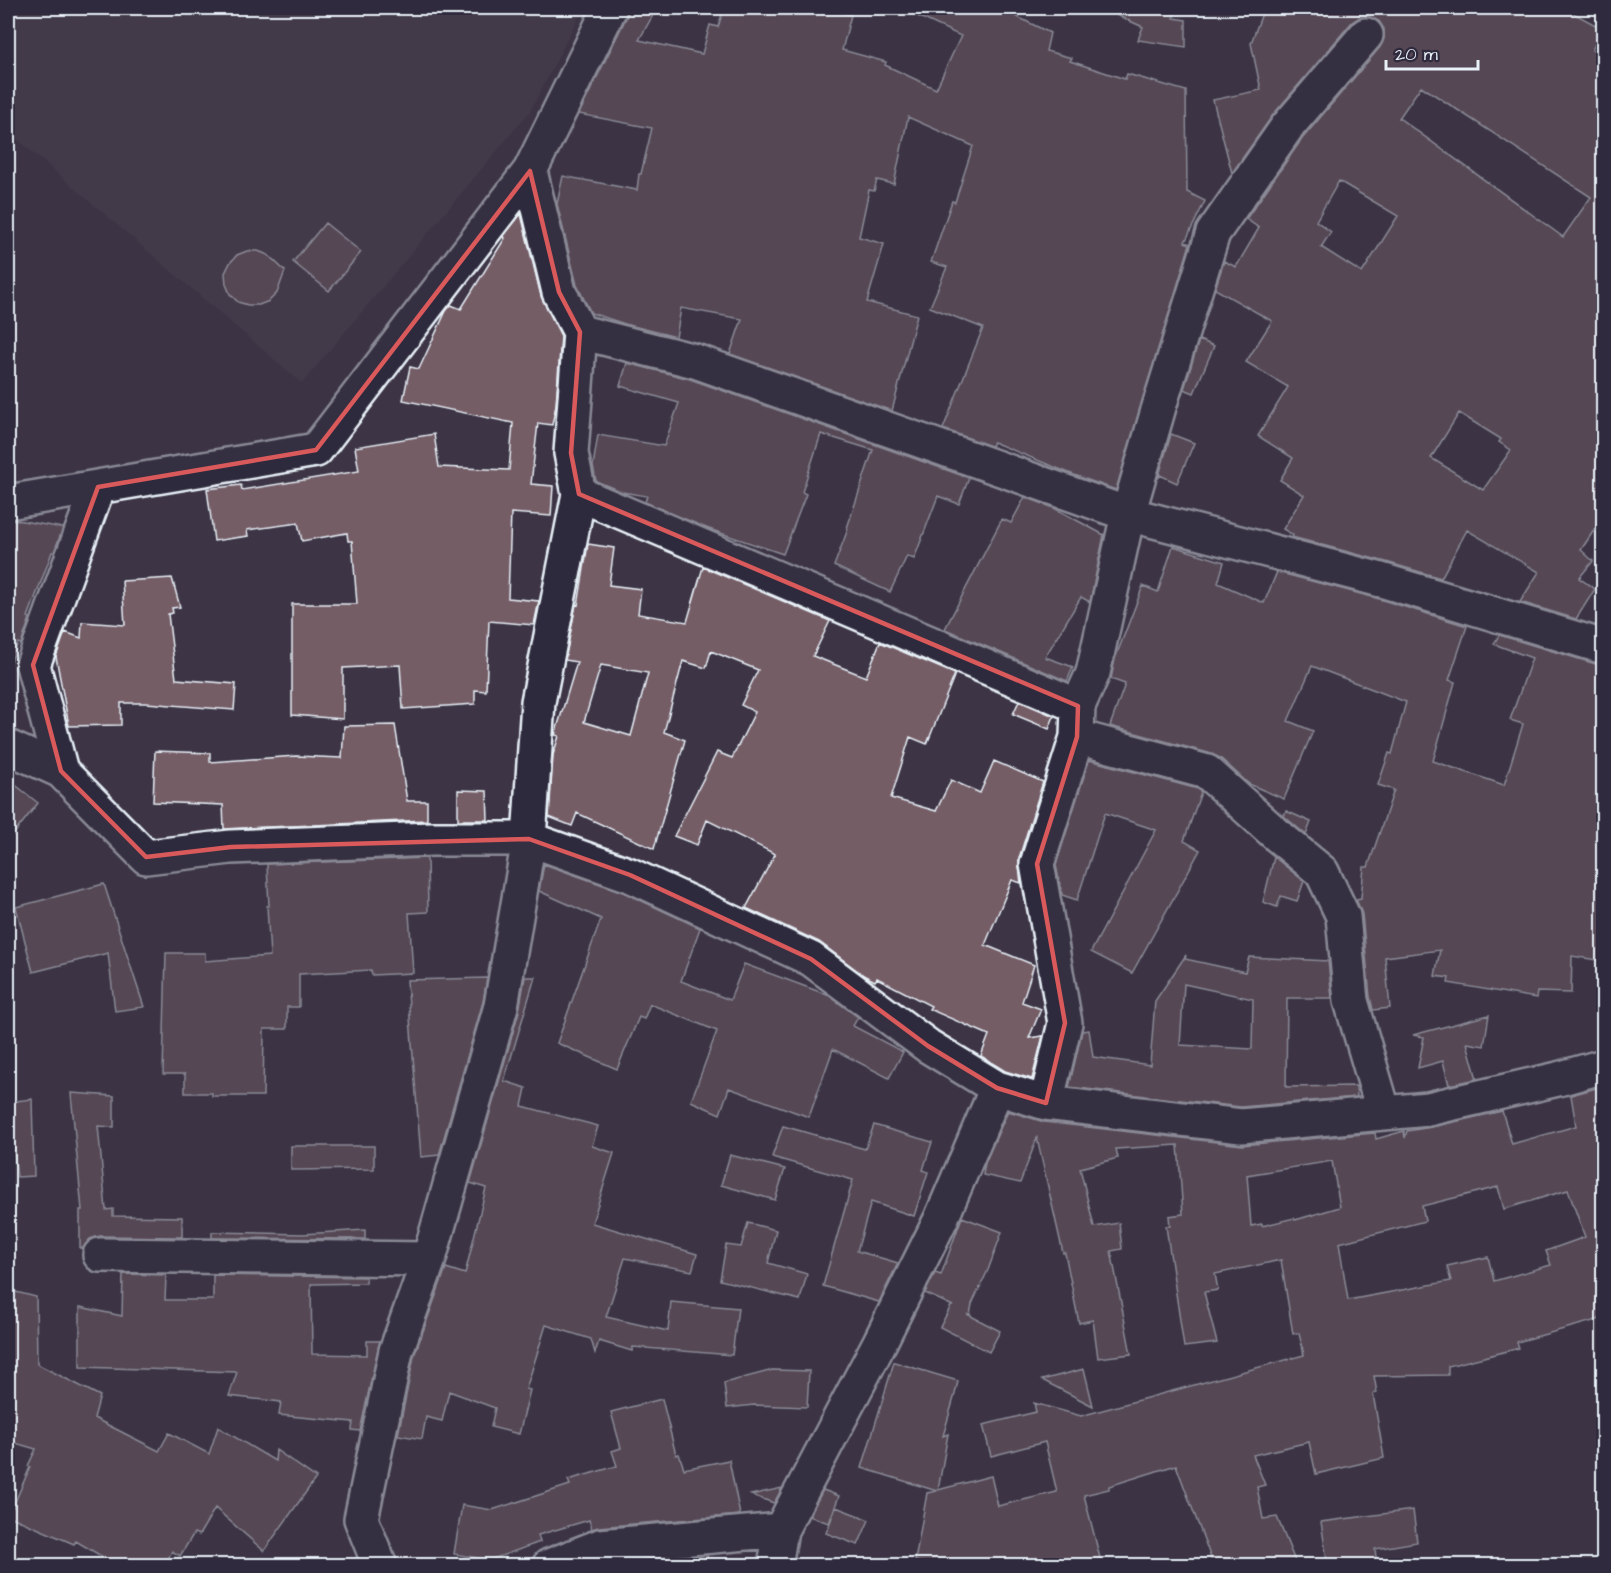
<svg xmlns="http://www.w3.org/2000/svg" width="1611" height="1573" font-family="'Architects Daughter',sans-serif">
<rect width="100%" height="100%" fill="#3d3445"/>
<filter id="ink" filterUnits="userSpaceOnUse"><feTurbulence type="fractalNoise" baseFrequency=".0167" numOctaves="2"/><feDisplacementMap in="SourceGraphic" scale="12" xChannelSelector="R" yChannelSelector="G"/><feConvolveMatrix kernelMatrix="1 2 1 2 8 2 1 2 1" color-interpolation-filters="sRGB"/></filter>
<g filter="url(#ink)">
<path fill="#4e404f" d="M8 8H583L530 111 302 383 8 131Z"/>
<path fill="#755d66" stroke="#e8f1f8" stroke-width="1.5" fill-rule="evenodd" d="M629 8H657L639 40 702 54 710 25 718 27 724 8H824L851 15 842 50 886 62 885 65 936 89 961 36 900 8H999L1050 33 1046 51 1072 58 1070 61 1125 79 1127 74 1186 91 1187 192 1205 201 1185 242 1190 244 1116 490 1074 475 993 442 991 446 943 429 983 328 930 307 947 267 931 262 952 201 955 202 973 146 908 117 894 184 877 180 874 191 869 190 859 237 884 244 867 302 917 315 892 411 730 354 742 319 681 308 676 337 625 324 591 313 577 285 557 204 563 176 637 190 639 174H641L652 128 579 114 627 16Z
M1101 8H1178L1173 18 1186 20V47L1138 40 1143 27Z
M1264 8H1564L1603 29 1592 50 1604 54V515L1581 550 1593 561 1579 578 1595 589 1576 619 1520 602 1539 572 1467 530 1441 578 1386 562 1292 537 1293 535 1283 529 1304 495 1280 480 1293 458 1258 436 1288 387 1246 362 1272 321 1215 289 1224 261 1236 267 1259 228 1246 219 1302 139 1380 47 1384 38V29L1379 21 1370 17H1360L1352 22 1273 115 1232 173 1213 100 1261 90 1251 43ZM1421 86 1591 197 1563 237 1399 118ZM1339 181 1398 216 1362 273 1321 247 1331 232 1316 221ZM1459 413 1501 439 1499 442 1511 450 1483 490 1431 458Z
M521 214 541 296 561 336 556 405 552 425 538 423 531 484 553 486 551 516 511 513 508 598 539 601 534 625 489 621 486 691 475 690V704L403 709 400 665 343 668V719L292 715V604H357L352 541H348L347 533 302 541 298 523 247 530 248 536 214 541 207 489 241 485 242 490 359 471 355 447 434 434 439 467 509 470 513 423 403 400 410 367 419 369 446 311 451 305 461 309 505 238 503 237Z
M325 223 361 252 329 291 293 262Z
M247 251H258L268 255 285 271 277 293 269 301 259 305H248L238 302 230 294 226 284 225 273 230 263 237 255Z
M1199 340 1214 346 1194 393 1184 389Z
M627 363 690 379 969 478 959 504 938 496 914 559 907 556 890 592 834 566 848 529 847 528 873 450 821 434 802 492 806 494 783 554 706 528 645 502 647 496 622 492 596 481 593 466 598 435 664 446 679 403 620 386Z
M1171 434 1194 443 1177 483 1160 475 1158 479Z
M1025 497 1054 508 1104 535 1090 602 1081 597 1045 657 1073 667 1067 681 945 629 1002 519 1011 523Z
M8 520H17L63 528 54 552H52L28 617 30 618 21 644 18 643 10 664H8Z
M588 544 614 548 609 585 641 589 638 614 687 622 703 567 830 621 813 656 866 677 880 642 955 674 927 744 910 737 891 798 936 811 951 780 980 793 994 761 1043 782 1019 858V867L1021 883 1012 880 985 945 1034 965 1022 1002 1041 1009 1029 1038 1043 1036 1032 1079 1005 1071 981 1056 989 1035 929 1009 931 1006 877 978 875 981 863 975 819 942 746 908 775 854 707 820 697 845 674 836 717 752 732 758 755 712 741 705 758 670 711 651 706 668 683 661 664 732 685 740 654 849 577 813 572 826 549 817 553 755 559 736 555 735 577 662 565 660 576 604 578 605ZM601 665 648 673 631 736 584 722Z
M1173 546 1224 562 1218 583 1264 603 1277 572 1376 598 1467 626 1449 680 1455 682 1433 761 1504 785 1523 724 1510 720 1532 658 1494 644 1499 635 1599 665H1604V961L1572 956 1571 993 1537 992 1536 998 1448 983 1449 978 1435 976 1440 950 1385 957 1390 1008 1373 1010 1370 997 1362 914 1356 899 1361 898 1364 867H1368L1394 790 1378 785 1389 753 1392 754 1406 702 1312 666 1288 721 1313 731 1284 799 1249 784 1220 758 1212 754 1110 726 1125 684 1111 679 1115 659 1143 586 1158 592Z
M172 578 180 607 172 608 173 613 168 614 176 679 236 684 234 710 146 703H121V725L69 726 56 657 65 632 81 638 82 622 125 625 122 581Z
M1019 701 1054 716 1049 729 1013 714Z
M395 725 407 801H427V820L224 829 223 805 153 802 155 751 210 753V762L296 756 342 758 344 726Z
M1089 760 1198 789 1201 792 1184 841 1200 850 1132 973 1091 952 1156 830 1105 813 1077 900 1062 895 1056 865Z
M8 779 38 803 8 841Z
M458 790 487 791 488 820H458Z
M1286 811 1311 822 1306 835 1284 816Z
M1274 857 1304 881 1297 901 1281 896 1277 907 1263 902Z
M427 858 428 912 409 913 413 973 372 975 371 970 299 974V1007H287V1029H264L263 1096H212V1093H185V1074H163L166 953H205V961L270 956 267 906H269L267 864Z
M544 864 623 892 700 928 681 981 730 1000 744 964 828 995 858 1017 853 1026 903 1052 889 1078 833 1049 809 1117 729 1088 720 1114 691 1101 717 1031 650 1004 644 1019 639 1017 617 1069 557 1043 601 919 539 891Z
M104 884 125 949 144 1007 115 1011 108 953 33 972 16 907Z
M1186 955 1185 959 1245 972 1249 957 1328 961 1332 998H1287L1286 1087 1356 1086 1357 1097 1241 1107 1069 1087 1082 1031 1089 1030 1093 1057 1150 1065 1155 1001ZM1184 984 1253 999 1252 1049 1180 1045Z
M525 977H535L504 1081 526 1088 522 1106 598 1126 592 1146 614 1153 592 1223 697 1254 692 1271 625 1258 606 1317 668 1331 671 1302 738 1308 732 1355 633 1347 632 1351 599 1341 595 1353 591 1339 546 1325 526 1389 530 1390 519 1434 491 1427 495 1408 449 1391 442 1421 426 1417 422 1439 398 1435 414 1356 446 1268 465 1274 486 1188 470 1183 519 1011Z
M487 978 483 1002 439 1155 421 1157 407 980Z
M1489 1015 1484 1046 1467 1043 1477 1079 1449 1085 1443 1061 1418 1068 1424 1037 1413 1035Z
M1604 1086V1318L1517 1342 1519 1348 1448 1366V1375L1374 1376 1377 1393 1373 1394 1384 1458 1316 1474 1309 1442 1253 1455 1265 1485 1257 1487 1263 1519 1277 1517 1297 1566H1214L1176 1465 1109 1486V1489L1084 1495 1102 1566H944L915 1561 927 1493 937 1491 862 1468 894 1362 958 1381 955 1394 943 1436 948 1434 938 1490 991 1476 998 1506 1057 1492 1045 1442 991 1456 983 1425 1036 1412 1034 1403 1081 1416 1304 1355 1299 1333 1293 1334 1281 1260 1215 1274 1218 1290 1204 1292 1217 1343 1184 1347 1166 1226H1170L1169 1216 1183 1214 1178 1145 1116 1149 1118 1158 1080 1168 1094 1227 1119 1223 1122 1249 1111 1251 1131 1354 1098 1358 1093 1320 1079 1323 1065 1253H1063L1037 1138 1020 1183 983 1175 985 1163 1008 1111 1044 1122 1242 1145 1375 1133 1376 1139 1404 1131 1405 1138 1407 1131 1432 1127 1502 1111 1512 1144 1576 1126 1571 1095ZM1332 1161 1340 1207 1295 1220 1294 1218 1262 1226V1224L1251 1226 1247 1175ZM1498 1187 1504 1209 1568 1190 1585 1237 1546 1251 1551 1265 1494 1281 1488 1257 1447 1266 1451 1281 1348 1300 1339 1243 1425 1221 1422 1206Z
M71 1093 114 1096V1127L98 1126 106 1210 113 1209V1216L182 1217V1237L100 1236 90 1239 83 1248H80V1210H82Z
M32 1099 34 1176 17 1177 8 1102Z
M874 1125 932 1142 923 1170 928 1172 914 1216 871 1202 857 1251 898 1263 879 1302 823 1286 853 1180 772 1157 783 1126 865 1149Z
M291 1146H374V1169L291 1170Z
M730 1155 785 1169 775 1200 721 1185Z
M962 1217 1002 1232 988 1270 972 1304 970 1314H967L1000 1331 989 1352 940 1327 951 1306H953L925 1293 935 1273 941 1275Z
M748 1223 776 1230 768 1263 807 1274 800 1300 720 1280 726 1245 741 1247Z
M365 1230V1239L212 1238V1232L303 1234Z
M123 1274 166 1275 165 1300H213V1275L366 1277V1283L311 1284 312 1354 367 1355V1341H380L360 1431 352 1430 353 1422 279 1415 281 1402 229 1396 237 1372 80 1367V1307L122 1316Z
M8 1290 36 1297 37 1364 100 1396 94 1418 159 1451 169 1433 209 1454 218 1427 275 1461 276 1450 316 1478 264 1551 215 1508 199 1535 194 1533 180 1556 172 1551 164 1566H118L76 1541 74 1544 9 1516 30 1467 28 1466 36 1449 8 1441Z
M1084 1369 1093 1406 1042 1380Z
M773 1370 809 1371 807 1407 754 1405 727 1408 724 1383Z
M662 1399 676 1455 679 1454 684 1469 729 1460 740 1515 598 1527 592 1529 589 1520 538 1535 540 1542 490 1560 454 1554 462 1505 492 1510 570 1485 568 1480 617 1466 612 1451 621 1448 611 1412Z
M782 1488 774 1503 751 1495Z
M823 1490 839 1496 829 1523 809 1516Z
M836 1507 869 1520 858 1545 826 1533Z
M1413 1510 1417 1542 1375 1549 1377 1566H1328L1321 1522Z
M707 1555 709 1566H602L604 1564Z"/>
<g fill="none" stroke-linecap="round" stroke-linejoin="round">
<defs>
<path id="minor" d="M580 332 695 361 1128 514 1381 580 1604 647
M579 494 1078 706
M8 502 316 450 530 171 610 8
M1077 737 1207 772 1277 835 1322 872 1343 916 1351 1001 1384 1113
M8 747 61 771 146 857 231 847 432 839H529L630 875 811 959 928 1046 997 1088 1046 1103 1241 1126 1428 1109 1558 1079 1604 1066
M61 771 33 665 98 487
M1046 1103 1065 1023 1037 864 1077 737 1078 706 1093 673 1128 514 1159 407 1213 233 1287 127 1366 35
M100 1255 429 1259
M380 1566 361 1519 396 1351 429 1259 501 1006 529 839 538 702 579 494 571 453 580 332 559 292 530 171
M549 1566 600 1546 781 1530
M775 1566 781 1530 880 1342 941 1219 997 1088"/>
</defs>
<use href="#minor" stroke="#e8f1f8" stroke-width="38"/>
<use href="#minor" stroke="#2f2a3d" stroke-width="33"/>
</g>
</g>
<path d="M0 0H1611V1573H0ZM530 171 559 292 580 332 571 453 579 494 1078 706 1077 737 1037 864 1065 1023 1046 1103 997 1088 928 1046 811 959 630 875 529 839 231 847 146 857 61 771 33 665 98 487 316 450Z" fill="#3d3445" fill-opacity=".55" fill-rule="evenodd"/>
<path fill="none" stroke="#da5a5c" stroke-width="4.5" stroke-linejoin="round" d="M530 171 559 292 580 332 571 453 579 494 1078 706 1077 737 1037 864 1065 1023 1046 1103 997 1088 928 1046 811 959 630 875 529 839 231 847 146 857 61 771 33 665 98 487 316 450Z"/>
<rect width="1611" height="1573" fill="none" stroke="#2f2a3d" stroke-width="30"/>
<rect x="15" y="15" width="1581" height="1543" fill="none" stroke="#e8f1f8" stroke-width="2" filter="url(#ink)"/>
<path d="M1386 60v9h92v-9" fill="none" stroke="#e8f1f8" stroke-width="3"/>
<text x="1395" y="60" font-size="18" fill="#e8f1f8" stroke="#2f2a3d" stroke-width="4.5" paint-order="stroke">20 m</text>
</svg>
